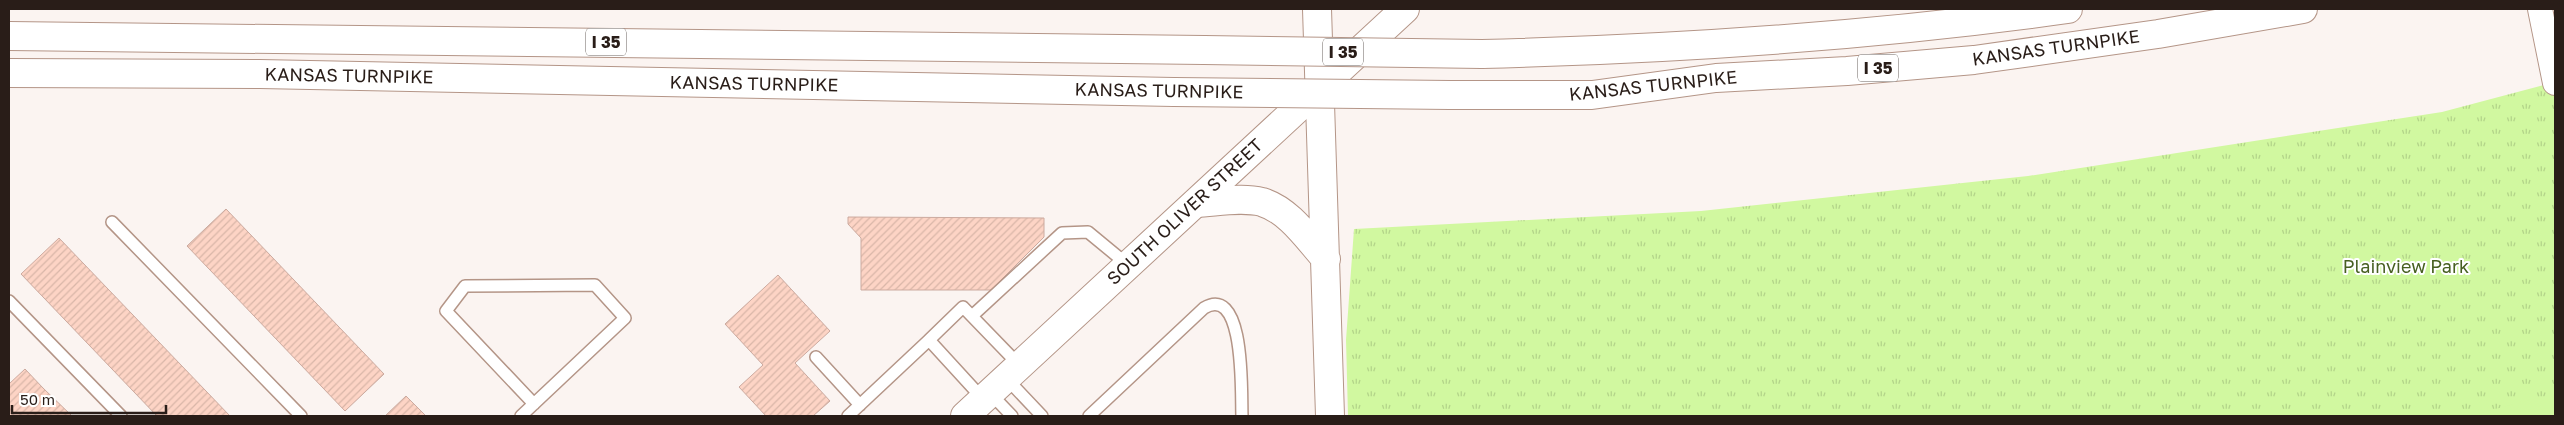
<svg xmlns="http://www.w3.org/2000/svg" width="2564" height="425" font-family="'Golos Text',sans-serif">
<defs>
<pattern id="grass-tufts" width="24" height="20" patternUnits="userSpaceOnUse" patternTransform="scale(1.25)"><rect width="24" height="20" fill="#d1f8a0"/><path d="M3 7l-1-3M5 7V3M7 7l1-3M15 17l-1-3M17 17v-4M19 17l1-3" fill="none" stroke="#b3d489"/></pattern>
<pattern id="building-hatch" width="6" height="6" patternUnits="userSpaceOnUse" patternTransform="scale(1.25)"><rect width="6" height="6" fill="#fdd4c5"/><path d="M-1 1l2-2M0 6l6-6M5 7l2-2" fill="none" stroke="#d9b6a8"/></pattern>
</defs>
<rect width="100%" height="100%" fill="#fbf4f1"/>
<path fill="url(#grass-tufts)" d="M2555 82V416H1348L1346 340 1354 229 1701 211 2028 176 2442 112Z"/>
<path fill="#d1f8a0" d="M2555 394V416H2468Z"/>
<path fill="url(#building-hatch)" stroke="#ccaa9f" d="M226 209 384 374 345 411 187 246Z
M848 217 1044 218V237L991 290H861V238L848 224Z
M59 238 230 416H157L21 274Z
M778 275 830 331 795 363 830 401 813 416H766L739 387 763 365 725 324Z
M25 369 43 388 72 416H9V384Z
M406 396 426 416H385Z"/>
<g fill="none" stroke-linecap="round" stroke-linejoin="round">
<defs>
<path id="service" d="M112 222 301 416
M9 301 121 416
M972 316 1062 233 1088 232 1128 265
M929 340 963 307 1020 366
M816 357 860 405
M1006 378 1042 416
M990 393 1012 416
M521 416 625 318 595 285 465 286 446 311 534 404
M848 416 929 340 983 399
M1089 416 1204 308C1246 283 1241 396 1242 416"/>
<path id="minor" d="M2540 9 2555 83"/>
<path id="tertiary" d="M1317 9 1330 416
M1196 203C1217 202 1242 197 1262 202 1289 210 1308 239 1326 259"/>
<path id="secondary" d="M965 416 1405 9"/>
<path id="motorway" d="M9 36 1204 50
M1482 54C1678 49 1874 36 2068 9
M9 73 260 74 1174 92
M1450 95H1592L1716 78 1847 71 1974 60 2158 34 2303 9"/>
</defs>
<use href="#service" stroke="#b49587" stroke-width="14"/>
<use href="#minor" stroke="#b49587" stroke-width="26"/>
<use href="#tertiary" stroke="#b49587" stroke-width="30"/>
<use href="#secondary" stroke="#b49587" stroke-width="30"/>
<use href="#motorway" stroke="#b49587" stroke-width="30"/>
<use href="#service" stroke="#fff" stroke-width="11"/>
<use href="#minor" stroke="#fff" stroke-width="24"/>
<use href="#tertiary" stroke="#fff" stroke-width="28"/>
<use href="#secondary" stroke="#fff" stroke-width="28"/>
<use href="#motorway" stroke="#fff" stroke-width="28"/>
<defs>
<path id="motorway-bridge" d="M1204 50 1482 54
M1174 92 1450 95"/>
</defs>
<use href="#motorway-bridge" stroke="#b49587" stroke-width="30" stroke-linecap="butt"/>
<use href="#motorway-bridge" stroke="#fff" stroke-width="28"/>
</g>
<g text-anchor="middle" stroke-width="4" stroke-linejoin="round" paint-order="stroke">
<g fill="#fff" stroke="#69615d" stroke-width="1">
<rect x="586" y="28.5" width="40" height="27" rx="4"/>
<rect x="1323" y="38.5" width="40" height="27" rx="4"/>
<rect x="1858" y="54.5" width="40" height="27" rx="4"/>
</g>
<g font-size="16" font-weight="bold" fill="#291d18">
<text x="606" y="48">I 35</text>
<text x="1343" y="58">I 35</text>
<text x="1878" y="74">I 35</text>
</g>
<g font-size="18" fill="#291d18" stroke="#fff">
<text transform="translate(2056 48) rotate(-8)" y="6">KANSAS TURNPIKE</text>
<text transform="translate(349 76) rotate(1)" y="6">KANSAS TURNPIKE</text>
<text transform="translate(754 84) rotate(1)" y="6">KANSAS TURNPIKE</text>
<text transform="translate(1653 86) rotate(-6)" y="6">KANSAS TURNPIKE</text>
<text transform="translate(1159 91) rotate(1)" y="6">KANSAS TURNPIKE</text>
<text transform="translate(1185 212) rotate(-43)" y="6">SOUTH OLIVER STREET</text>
</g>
<g font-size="18" fill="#476021" stroke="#fff">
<text x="2406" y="273">Plainview Park</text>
</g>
</g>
<rect width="2564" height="425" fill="none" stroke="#291d18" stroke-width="20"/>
<path d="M12 405v8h154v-8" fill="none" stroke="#291d18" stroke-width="2.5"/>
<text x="20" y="405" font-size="15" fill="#291d18" stroke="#ffffff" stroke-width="4" paint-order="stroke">50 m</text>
</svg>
